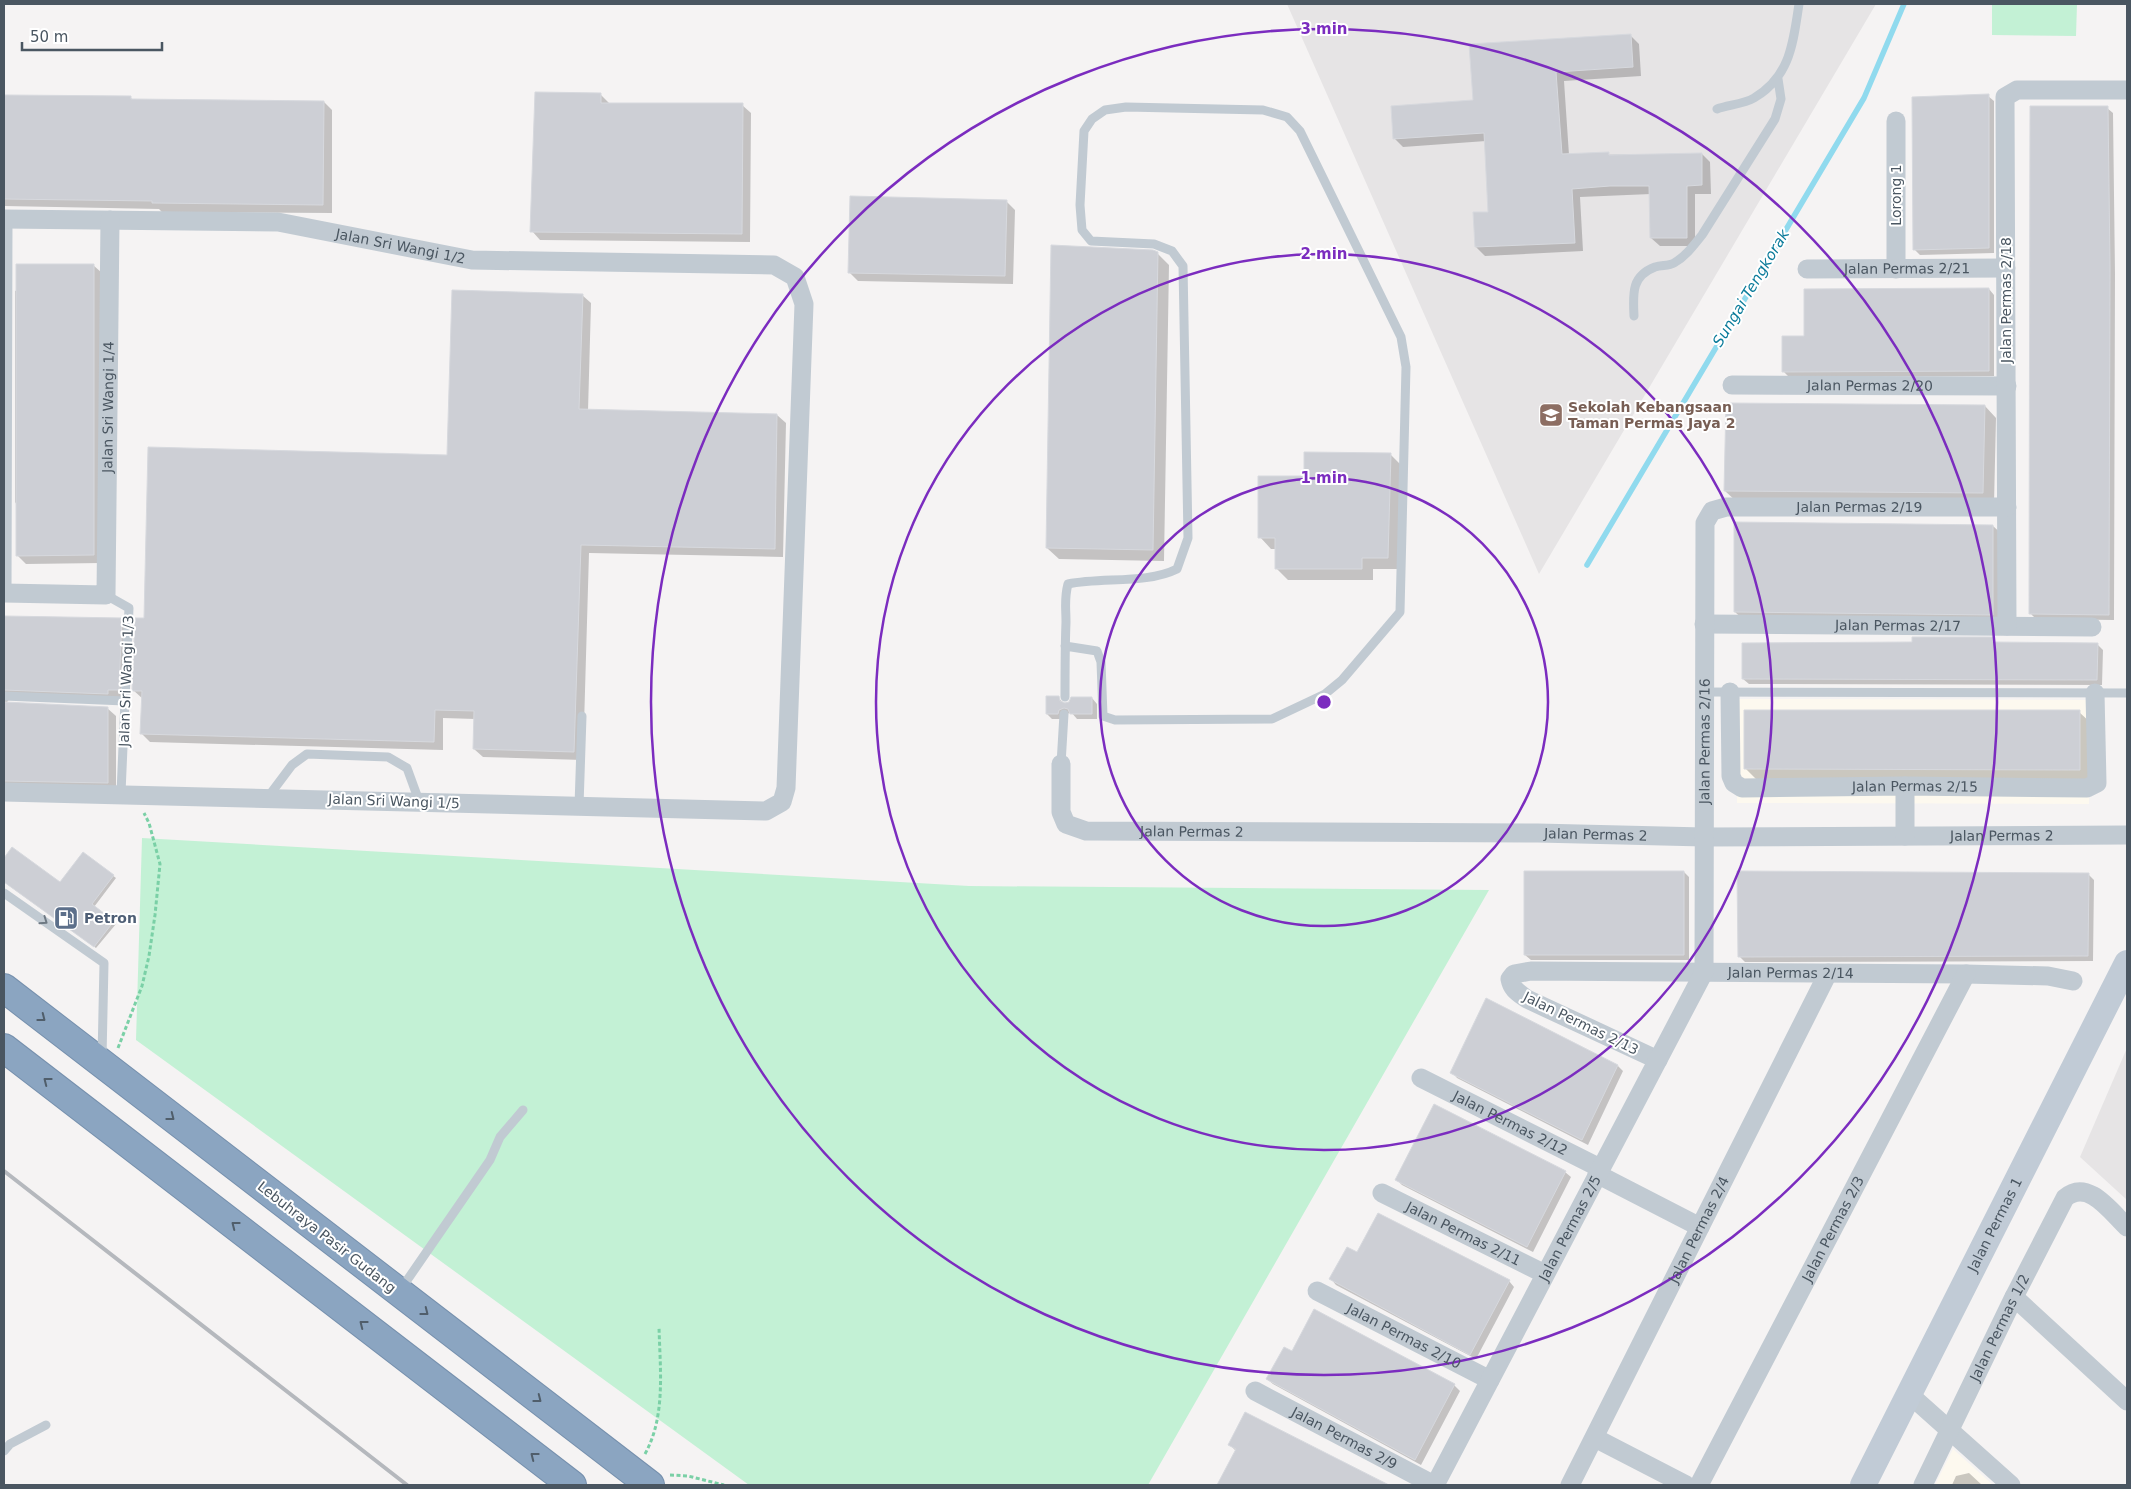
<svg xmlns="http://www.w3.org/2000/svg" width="2131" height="1489" font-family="'DejaVu Sans',sans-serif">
<rect width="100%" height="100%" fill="#f5f3f3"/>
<path fill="#fdf9ef" d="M1737 699 2089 700V804L1737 803Z
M1953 1449 1993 1485H1935Z"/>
<path fill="#e6e4e5" d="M1287 4H1876L1539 574Z
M2127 1048V1200L2080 1157Z"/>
<path fill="#c3f1d5" d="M1992 4H2077L2076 36 1992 35Z
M142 838 969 886 1489 890 1148 1485H749L136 1040Z"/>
<path fill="#0003" d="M1630 35 1639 44 1641 76 1564 81 1569 155 1702 154 1710 162 1711 194H1695V246H1660L1651 238V194L1580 197 1583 251 1485 256 1476 247 1489 213 1486 141 1403 147 1395 139 1474 101Z
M601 95 609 103 742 105 751 113 750 242 540 240 532 231Z
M4 96 130 97 133 100 324 102 332 110V213L162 212 159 209 4 206Z
M1988 96 1994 101V253L1920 255 1914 249Z
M2107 108 2113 113 2115 274 2114 620 2036 619 2031 614Z
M1006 201 1015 210 1013 284 858 281 849 272Z
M1157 253 1169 265 1164 561 1059 559 1047 548Z
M93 265 102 273V563L26 564 17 555V505L15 502V291Z
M1989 289 1994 295V376L1789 377 1784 372 1805 337Z
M582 295 591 303 588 411 777 415 786 423 783 557 589 553 583 760 483 757 474 749 475 719 443 718V750L150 742 142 734 143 699 133 690 145 619 448 456Z
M1985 406 1996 418 1994 504 1737 502 1725 491Z
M1390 454 1402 466 1400 569H1373V580H1288L1276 568V549H1271L1260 537 1305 478Z
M1993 526 2005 537 2004 626 1747 623 1735 612Z
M4 617 122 619 130 627 127 698 9 699 6 704 107 708 116 716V791L4 789Z
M1992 639 1997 644H2097L2103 650 2102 685 1749 684 1743 679 1913 644Z
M1058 698 1064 703 1092 698 1097 704V719H1077L1071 712 1064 716 1063 719H1052L1047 714Z
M2079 712 2091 723V781L1757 780 1745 768Z
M12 849 60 884 84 854 116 878 94 907 116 924 96 948 4 882V860Z
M1684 872 1689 877V960H1531L1525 955Z
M2088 874 2094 880 2093 961 1745 962 1739 956Z
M1487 1000 1618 1066 1623 1071 1588 1145 1457 1078 1452 1072Z
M1565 1172 1571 1177 1533 1252 1402 1185 1397 1180Z
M1358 1254 1509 1281 1514 1287 1476 1359 1336 1285 1331 1279Z
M1292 1353 1454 1385 1460 1391 1421 1465 1273 1384 1267 1379Z
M1246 1414 1386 1485H1218L1236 1451 1230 1445Z
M1969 1473 1982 1485H1952L1956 1476Z"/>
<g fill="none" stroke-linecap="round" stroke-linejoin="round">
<path stroke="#90daee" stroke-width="5.5" d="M1587 565 1864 98 1904 4"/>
</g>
<path fill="#cdcfd5" stroke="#d7d9de" d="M1631 34 1633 67 1556 72 1562 154 1609 152V155L1702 153V185L1687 186V238H1650L1649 186H1610L1572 189 1575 243 1475 247 1473 212H1488L1484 133 1393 139 1391 106 1473 100 1469 44Z
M535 92 601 93V103H743L742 234 530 232Z
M1989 94V248L1913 250 1912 97Z
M4 95 131 96V99L324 101 323 205 152 203V201L4 199Z
M2030 106H2108L2110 267 2109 615 2029 614Z
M850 196 1007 200 1005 276 848 273Z
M1051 245 1153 250 1158 252 1153 550 1046 548Z
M16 264H94V555L16 556Z
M1989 288V371L1782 372V336H1804V289Z
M452 290 583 294 579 409 777 414 775 549 581 545 574 752 473 749 474 711 435 710 434 742 140 734 142 691H132L135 618H144L148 447 447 455Z
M1726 403 1985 405 1983 493 1724 491Z
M1304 452 1391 453 1388 558H1362V569H1275V538H1258V476H1304Z
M1734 522 1993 525V615L1734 612Z
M4 616 122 618 119 690H108V694L4 690Z
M1912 637H1993V642L2098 643 2097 680 1742 679V643L1912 642Z
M1046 696H1059L1060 701 1065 703 1069 702 1071 697H1092V714H1070L1068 709 1064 708 1059 710 1058 714H1046Z
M4 702 108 707V783L4 781Z
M1744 710H2080V770L1744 769Z
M12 847 60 882 83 852 114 875 92 904 114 921 94 947 4 882V858Z
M1524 871H1684V955H1524Z
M1737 871 2089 873 2088 956 1738 957Z
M1486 998 1618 1065 1582 1140 1450 1073Z
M1434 1104 1566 1171 1527 1247 1395 1180Z
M1378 1213 1510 1280 1470 1355 1329 1279 1347 1247 1357 1252Z
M1314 1309 1455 1384 1415 1460 1266 1379 1284 1347 1292 1351Z
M1245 1412 1389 1485H1217L1236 1449 1228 1445Z"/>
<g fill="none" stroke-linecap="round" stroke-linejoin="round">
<defs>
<path id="highway" d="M4 988 650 1485
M4 1048 572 1485"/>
</defs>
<use href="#highway" stroke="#7690ad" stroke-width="30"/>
<path stroke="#7ad0a6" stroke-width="3" stroke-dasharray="4 2.5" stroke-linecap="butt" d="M118 1048 142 986 149 956 155 915 160 864 149 823 144 813
M645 1454C666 1416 660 1369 659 1327
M670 1475 688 1476 724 1485"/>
<path stroke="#c1cad2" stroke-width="9" d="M1717 109C1728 105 1744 104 1754 98 1791 76 1793 42 1799 4
M1634 316C1633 294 1631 276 1655 267 1662 265 1669 266 1674 263 1686 256 1694 245 1702 235L1775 119 1781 99 1778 79
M7 593 8 219
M106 595 129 608 121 793
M1704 692 2127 693
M4 696 125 701
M1065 697C1065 672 1065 647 1066 622 1066 607 1064 599 1068 584 1103 577 1147 584 1177 569L1188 538 1183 266 1172 251 1154 244 1091 241 1082 230 1080 205 1084 131 1092 119 1105 110 1126 107 1263 110 1287 117 1300 131 1401 337 1406 367 1400 612 1342 680 1325 694 1272 719 1115 720 1103 716 1101 662 1097 651 1065 646
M1061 764 1064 714
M268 797 292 765 307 754 388 757 407 768 419 801
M579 806 582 716
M4 893 104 963 102 1058
M401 1289 490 1160 500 1137 523 1110
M4 1451 10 1444 46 1425"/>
<g stroke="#c1cad2" stroke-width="19">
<path d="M1896 121V269"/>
<path id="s1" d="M4 219 278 222 472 260 774 265 795 277 804 304 786 788 782 802 766 811 4 792"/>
<path id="s2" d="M1807 269 2006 268"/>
<path id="s3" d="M1732 385 2007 386"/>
<path id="s4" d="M4 593 106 595 110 220"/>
<path id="s5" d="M1704 624 2092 627"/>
<path d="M2007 626 2005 97 2017 90H2127"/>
<path id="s6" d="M1730 692 1731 776 1734 783 1742 788 1905 786 2087 788 2097 783 2095 693"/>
<path id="s7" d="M1061 764V812L1066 824 1086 831 1538 833 1704 837 2127 835"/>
<path d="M1905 786V836"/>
<path id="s8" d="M1658 1060 1527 999C1519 993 1512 990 1510 979L1514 974 1531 971 1966 974 2048 976 2073 981"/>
<path id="s9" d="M1421 1078 1600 1168"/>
<path d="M1597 1174 1700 1227"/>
<path id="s10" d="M1382 1193 1545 1274"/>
<path id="s11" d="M1317 1291 1490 1380"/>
<path d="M2014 1297 2127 1401"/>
<path id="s12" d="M1255 1391 1434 1485"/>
<path d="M1909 1394 2011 1485"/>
<path d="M1595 1438 1686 1485"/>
<path id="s13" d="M1435 1485 1704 972 1705 523 1712 511 1726 507H2007"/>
<path id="s14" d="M1570 1485 1828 973"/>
<path id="s15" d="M1699 1485 1966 974"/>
<path id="s16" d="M1923 1485 2014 1297 2065 1198C2088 1178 2111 1212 2127 1227"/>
</g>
<path stroke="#c1cbd6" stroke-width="26" id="s17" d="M1863 1485 2127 963"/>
<use href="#highway" stroke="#8ba5c1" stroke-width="28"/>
<path stroke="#b5b8bd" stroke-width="4" d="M4 1171 407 1485"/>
</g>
<defs><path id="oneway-chevron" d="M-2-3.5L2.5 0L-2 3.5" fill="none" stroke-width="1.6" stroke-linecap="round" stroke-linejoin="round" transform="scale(1.25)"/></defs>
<use stroke="#6e7983" href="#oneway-chevron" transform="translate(44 921) rotate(35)"/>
<g stroke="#505e6b">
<use href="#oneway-chevron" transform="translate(42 1018) rotate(38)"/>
<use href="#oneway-chevron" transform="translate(47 1081) rotate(-142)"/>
<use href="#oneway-chevron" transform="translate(171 1117) rotate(38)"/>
<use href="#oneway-chevron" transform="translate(235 1225) rotate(-142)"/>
<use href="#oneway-chevron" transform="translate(425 1312) rotate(38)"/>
<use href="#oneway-chevron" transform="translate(363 1324) rotate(-142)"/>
<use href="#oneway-chevron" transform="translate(538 1399) rotate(38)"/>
<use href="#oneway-chevron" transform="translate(534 1456) rotate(-142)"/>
</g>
<g fill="none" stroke="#7b2cbf" stroke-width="2.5">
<circle cx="1324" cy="702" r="224"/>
<circle cx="1324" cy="702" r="448"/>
<circle cx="1324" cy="702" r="673"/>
</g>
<defs>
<symbol id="school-square" viewBox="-11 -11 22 22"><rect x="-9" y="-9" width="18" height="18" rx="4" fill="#8d6e63" stroke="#fff"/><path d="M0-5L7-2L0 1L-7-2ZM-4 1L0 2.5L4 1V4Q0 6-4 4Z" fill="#fff"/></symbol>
<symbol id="fuel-square" viewBox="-11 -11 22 22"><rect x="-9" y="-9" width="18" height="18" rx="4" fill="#5c6f8a" stroke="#fff"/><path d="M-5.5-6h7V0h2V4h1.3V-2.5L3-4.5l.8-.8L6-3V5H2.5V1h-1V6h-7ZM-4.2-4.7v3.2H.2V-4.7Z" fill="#fff"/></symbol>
</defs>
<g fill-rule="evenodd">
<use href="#school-square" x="1537" y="401" width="28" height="28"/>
<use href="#fuel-square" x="52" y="904" width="28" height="28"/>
</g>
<g text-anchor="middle" stroke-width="4" stroke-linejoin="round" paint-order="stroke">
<g font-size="14" fill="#4a5661" stroke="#fff">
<text transform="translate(1896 195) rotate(-90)" y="5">Lorong 1</text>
<text dy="5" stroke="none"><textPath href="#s1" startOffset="399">Jalan Sri Wangi 1/2</textPath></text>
<text dy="5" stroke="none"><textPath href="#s2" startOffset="100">Jalan Permas 2/21</textPath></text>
<text transform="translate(2006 300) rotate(-90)" y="5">Jalan Permas 2/18</text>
<text dy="5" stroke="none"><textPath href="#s3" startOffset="138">Jalan Permas 2/20</textPath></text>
<text dy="5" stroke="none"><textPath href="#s4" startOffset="290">Jalan Sri Wangi 1/4</textPath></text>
<text dy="5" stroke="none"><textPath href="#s13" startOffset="1190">Jalan Permas 2/19</textPath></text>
<text dy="5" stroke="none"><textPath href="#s5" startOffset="194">Jalan Permas 2/17</textPath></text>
<text transform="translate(126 681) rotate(-88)" y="5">Jalan Sri Wangi 1/3</text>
<text dy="5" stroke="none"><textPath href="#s13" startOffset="810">Jalan Permas 2/16</textPath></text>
<text dy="5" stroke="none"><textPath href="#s6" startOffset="274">Jalan Permas 2/15</textPath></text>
<text transform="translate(394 801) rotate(2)" y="5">Jalan Sri Wangi 1/5</text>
<text dy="5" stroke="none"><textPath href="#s7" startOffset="188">Jalan Permas 2</textPath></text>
<text dy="5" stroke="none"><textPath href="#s7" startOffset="592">Jalan Permas 2</textPath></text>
<text dy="5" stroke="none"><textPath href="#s7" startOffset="998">Jalan Permas 2</textPath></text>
<text dy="5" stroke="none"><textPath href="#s8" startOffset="455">Jalan Permas 2/14</textPath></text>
<text transform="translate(1581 1023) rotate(26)" y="5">Jalan Permas 2/13</text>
<text dy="5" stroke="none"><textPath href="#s9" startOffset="100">Jalan Permas 2/12</textPath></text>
<text dy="5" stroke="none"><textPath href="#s17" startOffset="292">Jalan Permas 1</textPath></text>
<text dy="5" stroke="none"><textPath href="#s13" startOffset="290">Jalan Permas 2/5</textPath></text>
<text dy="5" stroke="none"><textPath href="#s14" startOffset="286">Jalan Permas 2/4</textPath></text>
<text dy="5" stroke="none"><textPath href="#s15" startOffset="289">Jalan Permas 2/3</textPath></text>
<text dy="5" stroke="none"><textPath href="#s10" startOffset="91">Jalan Permas 2/11</textPath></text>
<text transform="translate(327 1237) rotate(38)" y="5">Lebuhraya Pasir Gudang</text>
<text dy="5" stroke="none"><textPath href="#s16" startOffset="175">Jalan Permas 1/2</textPath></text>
<text dy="5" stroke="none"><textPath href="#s11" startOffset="98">Jalan Permas 2/10</textPath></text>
<text dy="5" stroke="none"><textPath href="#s12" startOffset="101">Jalan Permas 2/9</textPath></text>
</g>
<g font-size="14" font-weight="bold" fill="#785e54" stroke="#fff" text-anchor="start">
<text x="1568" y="412">Sekolah Kebangsaan<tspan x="1568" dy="16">Taman Permas Jaya 2</tspan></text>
</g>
<g font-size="14" font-weight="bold" fill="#4e5e75" stroke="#fff" text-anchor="start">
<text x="84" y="923">Petron</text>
</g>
<g font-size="15" font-style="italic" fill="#0c7c9b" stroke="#fff">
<text transform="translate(1751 288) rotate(-59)" y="5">Sungai Tengkorak</text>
</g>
</g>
<circle cx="1324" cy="702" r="8" fill="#7b2cbf" stroke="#fff" stroke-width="2.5"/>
<g font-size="15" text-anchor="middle" font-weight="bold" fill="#7b2cbf" stroke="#fff" stroke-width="4" stroke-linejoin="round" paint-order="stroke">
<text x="1324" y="34">3 min</text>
<text x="1324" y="259">2 min</text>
<text x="1324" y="483">1 min</text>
</g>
<rect width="2131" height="1489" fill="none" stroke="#4a5661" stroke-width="10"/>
<path d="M22 42v8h140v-8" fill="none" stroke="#4a5661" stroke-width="2.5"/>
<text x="30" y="42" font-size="15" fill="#4a5661" stroke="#ffffff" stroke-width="4" paint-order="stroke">50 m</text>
</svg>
